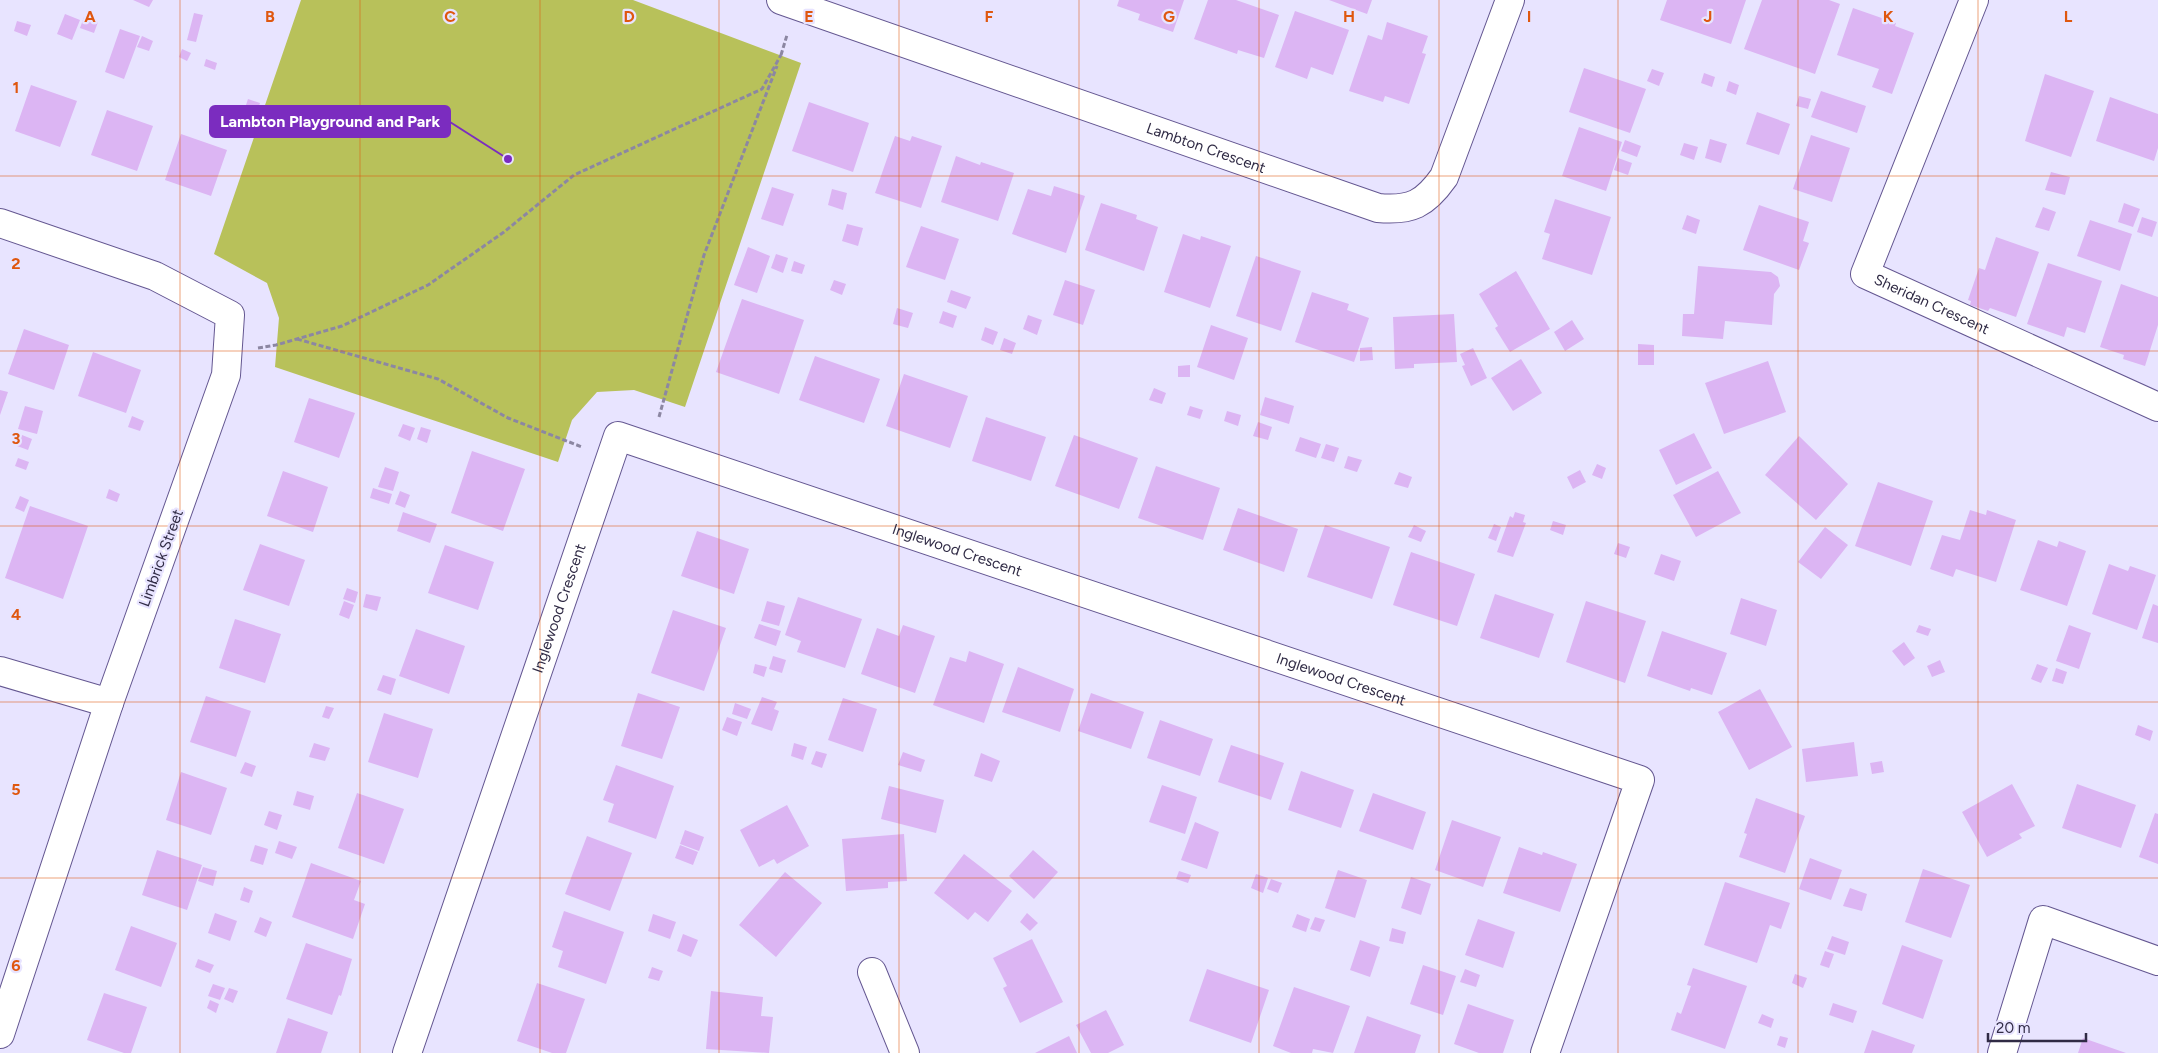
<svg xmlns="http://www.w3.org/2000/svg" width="2158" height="1053" font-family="Figtree,sans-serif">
<rect width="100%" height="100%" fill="#e8e4ff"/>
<path fill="#b8c15a" d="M301 0H633L801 63 685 407 634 390 597 392 572 420 558 462 275 367 279 318 267 283 214 254Z"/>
<path fill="#dcb5f3" d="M133 0H153L149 7Z
M1119 0H1184L1173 32 1138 20 1140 14 1117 6Z
M1208 0H1236L1279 15 1264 58 1238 50 1237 54 1194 39Z
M1329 0H1372L1367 14Z
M1667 0H1746L1731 44 1660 20Z
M1762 0H1829L1840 4 1815 74 1744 49Z
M1853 8 1896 23 1895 26 1914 33 1892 94 1872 87 1879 69 1837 55Z
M1295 11 1349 30 1333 75 1311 67 1307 79 1275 67Z
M194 13 203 15 196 42 187 40Z
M65 14 80 20 72 40 57 34Z
M84 17 98 22 94 33 80 28Z
M17 21 31 25 27 36 14 31Z
M1387 22 1428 36 1422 53 1426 54 1409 104 1385 96 1383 102 1349 91 1368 35 1382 40Z
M120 29 140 36 124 79 105 72Z
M142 36 153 41 149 51 137 47Z
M182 49 191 53 187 61 179 57Z
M206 59 217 63 215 70 204 66Z
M1584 68 1646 89 1630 133 1569 112Z
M1652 69 1664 73 1659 86 1647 81Z
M1704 73 1715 77 1712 87 1701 83Z
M2045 74 2094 91 2071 157 2025 141Z
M1729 81 1739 85 1736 95 1726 91Z
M31 85 77 101 60 147 15 131Z
M1821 91 1866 106 1857 133 1811 117Z
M1799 96 1811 99 1808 109 1796 106Z
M2110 97 2158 114V148L2154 161 2096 141Z
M248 99 260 103 254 121 242 117Z
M809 102 869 123 853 172 792 151Z
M107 110 153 126 137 171 91 155Z
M1757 112 1790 124 1779 155 1746 144Z
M1579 127 1622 142 1606 191 1562 176Z
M181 134 227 150 211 196 165 180Z
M1811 135 1850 148 1832 202 1793 189Z
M895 136 910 141 912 136 942 146 921 208 875 193Z
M1710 139 1727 144 1721 163 1705 158Z
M1625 140 1641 146 1637 157 1621 151Z
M1684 143 1698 147 1694 160 1680 155Z
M956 156 980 165 981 162 1014 173 998 221 941 202Z
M1618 158 1632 163 1628 175 1614 170Z
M2051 172 2070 177 2065 195 2045 190Z
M1054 186 1085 196 1066 253 1012 234 1028 189 1051 196Z
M772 187 794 194 783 226 761 219Z
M832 189 847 193 843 210 828 205Z
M1555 199 1611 217 1592 275 1542 259 1550 234 1544 232Z
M1101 203 1137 215 1136 219 1158 227 1144 271 1085 250Z
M2124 203 2140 209 2133 227 2118 222Z
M1759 205 1809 222 1803 241 1809 243 1799 270 1743 250Z
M2043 207 2056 212 2049 231 2035 227Z
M1687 215 1700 220 1696 234 1682 229Z
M2142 217 2157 222 2152 237 2137 232Z
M2090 220 2132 234 2120 271 2077 256Z
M847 224 863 228 858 246 842 241Z
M921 226 959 239 945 280 906 267Z
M1183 234 1200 240 1201 236 1231 246 1210 308 1164 292Z
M1996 237 2039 252 2016 317 1990 308 1988 311 1970 305 1971 301 1968 300 1979 268 1985 270Z
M748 247 770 256 757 293 734 285Z
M776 254 788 258 783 273 771 268Z
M1256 256 1301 271 1281 331 1236 316Z
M794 261 805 265 802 274 791 271Z
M2048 263 2102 281 2085 333 2067 327 2064 337 2027 324Z
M1698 266 1771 272 1778 277 1780 286 1774 294 1772 325 1725 321 1723 339 1682 336 1683 314H1694Z
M1516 271 1550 329 1510 352 1495 328 1498 326 1479 294Z
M834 280 846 284 842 295 830 290Z
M1065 280 1095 290 1083 325 1053 315Z
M2121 284 2158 297V325L2145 366 2123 359 2124 355 2100 347Z
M951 290 971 297 966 309 947 302Z
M1312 292 1349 304 1347 310 1369 318 1354 362 1295 342Z
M742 299 804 320 779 394 716 372Z
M897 308 913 313 908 328 893 324Z
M943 311 957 316 953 328 939 323Z
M1454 314 1457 362 1414 364V368L1395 369 1393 317Z
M1028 315 1042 320 1037 335 1023 329Z
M1572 320 1584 339 1565 351 1554 332Z
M1211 325 1248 338 1234 380 1197 367Z
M985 327 998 332 993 345 981 340Z
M24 329 69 345 54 390 8 374Z
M1004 338 1016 343 1012 354 1000 350Z
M1638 344 1654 345V365H1638Z
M1372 347 1373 360 1360 361V348Z
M1473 348 1487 378 1471 386 1462 366 1465 365 1460 354Z
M93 352 141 370 126 413 78 396Z
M815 356 880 379 864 423 799 400Z
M1521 359 1542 393 1513 411 1491 378Z
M1768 361 1786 412 1724 434 1705 383Z
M1190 365V377H1178V366Z
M904 374 968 396 950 448 886 426Z
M1154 388 1166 393 1162 404 1149 400Z
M0 390 8 392 0 415Z
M1265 397 1294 406 1289 424 1260 415Z
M309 398 355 413 339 458 294 442Z
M25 406 43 411 37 434 18 429Z
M1190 406 1203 410 1200 419 1187 415Z
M1227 411 1241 415 1238 426 1224 421Z
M132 416 144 421 140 431 128 427Z
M986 417 1046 437 1031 481 972 461Z
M1258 422 1272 427 1268 440 1253 436Z
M403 424 415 428 410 441 398 436Z
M421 427 431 430 427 443 417 439Z
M1694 433 1712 468 1676 485 1659 450Z
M22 435 32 439 28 450 17 446Z
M1074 435 1138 458 1119 509 1055 486Z
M1799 436 1848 484 1816 520 1765 475Z
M1300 437 1321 444 1316 458 1295 451Z
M1326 444 1339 448 1334 462 1321 458Z
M472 451 525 469 503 531 451 513Z
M1348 456 1362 460 1357 472 1344 468Z
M18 458 29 462 26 470 15 466Z
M1597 464 1606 468 1602 479 1592 475Z
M1156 466 1220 488 1203 540 1138 518Z
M385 467 399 472 393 491 378 487Z
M1580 470 1586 482 1573 489 1567 477Z
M283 471 328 487 313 532 267 516Z
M1718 471 1741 513 1696 537 1673 495Z
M1399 472 1412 477 1408 488 1394 484Z
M1878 482 1933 501 1911 566 1855 546Z
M373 488 392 494 389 504 370 498Z
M109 489 120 494 117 502 106 498Z
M400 491 410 495 405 508 395 504Z
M20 496 29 500 24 512 15 508Z
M30 506 88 526 63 599 5 578Z
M1238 508 1298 529 1284 572 1223 550Z
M1970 510 1986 515 1987 510 2016 520 1996 582 1956 569 1953 577 1930 569 1942 535 1960 540Z
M403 512 437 524 430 543 397 531Z
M1515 512 1525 515 1523 522 1526 523 1513 557 1497 552 1510 516 1513 518Z
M1553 521 1566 525 1563 535 1550 530Z
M1494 524 1501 527 1496 541 1488 538Z
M1325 525 1390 547 1372 599 1307 577Z
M1414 525 1426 531 1421 542 1408 537Z
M1825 527 1848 545 1821 579 1798 562Z
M697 531 749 549 734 594 681 576Z
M2038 540 2057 547 2059 541 2086 551 2067 606 2020 590Z
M1618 543 1630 547 1626 558 1614 554Z
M260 544 305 560 289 606 243 590Z
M445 545 494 562 478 610 428 593Z
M1411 552 1475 574 1457 626 1393 605Z
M1661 554 1681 561 1674 581 1654 574Z
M2109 564 2128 571 2130 566 2156 575 2137 630 2092 614Z
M347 588 358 592 355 603 343 599Z
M366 594 381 597 377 611 363 607Z
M1495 594 1554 614 1539 658 1480 638Z
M798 597 862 619 845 668 797 652 801 641 785 635Z
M1741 598 1777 610 1766 646 1730 634Z
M344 601 354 605 349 619 339 615Z
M767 601 785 606 779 626 761 621Z
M1586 601 1646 621 1625 683 1566 662Z
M2153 604 2158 606V643L2142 638Z
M673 610 726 628 704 691 651 673Z
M235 619 281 634 265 683 219 668Z
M759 624 781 631 776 646 754 638Z
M903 625 935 636 915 693 861 674 877 628 899 636Z
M1919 625 1931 629 1928 636 1916 632Z
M2069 625 2091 633 2079 669 2056 661Z
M416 629 465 646 449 694 399 676Z
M1662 631 1727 653 1712 695 1691 688 1690 691 1647 676Z
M1904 642 1915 658 1904 666 1892 651Z
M969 651 1004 664 984 723 933 705 950 657 966 662Z
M773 656 786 660 782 673 769 669Z
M1940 660 1945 672 1932 677 1927 666Z
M755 664 767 667 764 677 753 673Z
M2037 664 2048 668 2041 683 2031 679Z
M1018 667 1074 689 1060 732 1002 712Z
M2056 668 2067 672 2063 684 2052 681Z
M383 675 396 679 391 695 377 690Z
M1760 689 1792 747 1749 770 1718 712Z
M638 693 680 707 662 759 621 746Z
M1091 693 1144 712 1131 749 1078 731Z
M206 696 251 711 236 757 190 742Z
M762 697 777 702 774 709 779 711 772 731 751 724Z
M843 698 877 709 863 752 828 740Z
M735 703 751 709 747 719 732 714Z
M326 706 334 708 329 719 322 717Z
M384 713 433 729 418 778 368 762Z
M727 717 742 722 737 736 722 730Z
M1160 720 1213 739 1200 776 1147 758Z
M2138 725 2153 731 2150 741 2135 735Z
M1854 742 1858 776 1806 782 1802 749Z
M314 743 330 748 325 761 309 757Z
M794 743 807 747 803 760 791 756Z
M1231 745 1284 763 1271 800 1218 782Z
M816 751 827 754 822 768 811 764Z
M903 752 925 760 921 772 898 765Z
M981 753 1000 761 992 782 974 776Z
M1882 761 1884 772 1872 774 1870 763Z
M245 762 256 766 252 777 240 773Z
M616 765 674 786 656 839 608 822 614 804 603 800Z
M1301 771 1354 790 1341 828 1288 810Z
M181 772 227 788 211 835 166 820Z
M2012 784 2035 826 2019 834 2022 838 1987 857 1962 812Z
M2077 784 2136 805 2121 848 2062 828Z
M1162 785 1197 797 1185 834 1149 822Z
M889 786 944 800 936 833 881 819Z
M297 791 314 796 310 810 293 805Z
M357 793 404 809 384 864 338 848Z
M1373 793 1426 812 1413 850 1359 831Z
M1756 798 1805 816 1785 873 1739 857 1747 834 1744 833Z
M787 805 809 846 777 864 774 859 759 867 740 830Z
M269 811 282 815 277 830 264 825Z
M2155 813 2158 814V864L2139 857Z
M1452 820 1501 837 1483 887 1435 870Z
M1195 822 1219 832 1207 869 1181 860Z
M685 830 704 837 699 851 680 844Z
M904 834 907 881 888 882V888L846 891 842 839Z
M587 836 632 853 610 911 565 894Z
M279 841 297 847 292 859 275 853Z
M255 845 268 849 263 865 250 861Z
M680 845 698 852 693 865 675 858Z
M1519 847 1542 855 1543 852 1577 864 1560 912 1503 893Z
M157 850 202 865 187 910 142 895Z
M1033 850 1058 872 1034 899 1009 876Z
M964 854 1012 891 988 922 975 912 968 920 934 893Z
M1810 858 1842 870 1831 900 1799 889Z
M311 863 361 881 354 900 365 904 353 939 292 917Z
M203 867 217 871 213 886 198 881Z
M1923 869 1970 885 1951 938 1905 922Z
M1338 870 1367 880 1355 918 1325 908Z
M1179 871 1191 875 1188 883 1176 879Z
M785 872 822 903 776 957 739 925Z
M1256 874 1268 878 1263 893 1251 888Z
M1411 877 1431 884 1421 915 1401 908Z
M1271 879 1282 883 1278 893 1267 889Z
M1725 882 1790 903 1781 929 1770 925 1757 963 1704 945Z
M244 887 253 891 249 903 240 900Z
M1850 888 1867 894 1862 911 1843 906Z
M564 911 624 932 606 984 558 967 563 951 552 947Z
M215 913 237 921 230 941 208 933Z
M1027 913 1038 923 1030 931 1020 922Z
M653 914 676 922 670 939 648 931Z
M1297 914 1310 919 1306 932 1292 927Z
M260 917 272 922 266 937 254 932Z
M1315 917 1325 920 1320 932 1310 929Z
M1478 919 1515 932 1503 968 1465 955Z
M131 926 177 943 161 987 115 970Z
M1392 928 1406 932 1403 944 1389 941Z
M683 934 698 940 691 957 677 951Z
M1832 936 1849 942 1845 955 1827 949Z
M1032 939 1063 1002 1020 1023 1003 988 1007 986 993 958Z
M1360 940 1380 947 1370 977 1350 970Z
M306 943 352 959 341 996 339 995 332 1015 286 999Z
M1902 945 1943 960 1923 1019 1882 1004Z
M1825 951 1834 954 1829 968 1820 965Z
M198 959 214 965 210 973 195 967Z
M1423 965 1456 976 1443 1015 1410 1004Z
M652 967 663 971 659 981 648 978Z
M1693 968 1747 986 1725 1049 1671 1030 1677 1012 1681 1014 1691 986 1687 985Z
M1207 969 1269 990 1251 1043 1189 1021Z
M1465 969 1480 975 1476 987 1460 982Z
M1795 974 1807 978 1803 988 1792 983Z
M537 983 585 999 566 1053H552L517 1041Z
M213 984 225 988 220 1000 208 996Z
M1294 987 1350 1006 1333 1053 1313 1049 1312 1053H1291L1273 1046Z
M229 988 238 991 233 1003 224 999Z
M711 991 763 997 761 1016 773 1017 769 1053 706 1049Z
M104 993 147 1007 131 1053H124L87 1040Z
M210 1000 219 1004 216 1013 207 1008Z
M1833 1003 1857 1011 1853 1023 1829 1015Z
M1468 1004 1514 1020 1503 1053H1479L1454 1044Z
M1106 1010 1124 1045 1108 1053H1091L1076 1025Z
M1762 1014 1774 1019 1771 1028 1758 1023Z
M1367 1016 1421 1035 1415 1053H1354Z
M288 1018 328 1032 321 1053H276Z
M1872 1030 1915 1045 1912 1053H1864Z
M1069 1036 1077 1053H1035Z
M1780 1036 1788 1038 1785 1048 1777 1045Z
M2083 1038 2126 1053H2078Z"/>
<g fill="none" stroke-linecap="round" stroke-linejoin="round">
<defs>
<g id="street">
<path id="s1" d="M781 0 1378 208C1411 211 1425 204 1444 177L1510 0"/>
<path id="s2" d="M1974 0 1865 274 2158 407"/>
<path d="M0 223 155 276 230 315 226 375 109 703 0 1034"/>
<path d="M0 671 109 703"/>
<path d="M872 972 905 1053"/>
<path id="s3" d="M407 1053 618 436 1640 780 1545 1053"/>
<path d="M2002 1053 2043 920 2158 961"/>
</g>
</defs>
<use href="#street" stroke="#645791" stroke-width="30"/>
<path stroke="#8c87a2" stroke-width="3" stroke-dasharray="5 2.5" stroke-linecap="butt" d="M781 55 787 35
M297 339 438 379 508 418 582 447
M258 348 276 345 342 326 428 285 504 232 574 175 762 89 781 55
M659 417 704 255 777 66"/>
<use href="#street" stroke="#fff" stroke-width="28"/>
</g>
<path fill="none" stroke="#df570f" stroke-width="1" stroke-opacity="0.55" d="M180 0V1053M360 0V1053M540 0V1053M719 0V1053M899 0V1053M1079 0V1053M1259 0V1053M1439 0V1053M1618 0V1053M1798 0V1053M1978 0V1053M0 176H2158M0 351H2158M0 526H2158M0 702H2158M0 878H2158"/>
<g text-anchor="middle" stroke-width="4.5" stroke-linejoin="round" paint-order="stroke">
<g font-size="15" fill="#302b45" stroke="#e8e4ff">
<text dy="5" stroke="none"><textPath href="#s1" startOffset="450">Lambton Crescent</textPath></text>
<text dy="5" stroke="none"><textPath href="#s2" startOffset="368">Sheridan Crescent</textPath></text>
<text dy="5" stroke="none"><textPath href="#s3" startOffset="1010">Inglewood Crescent</textPath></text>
<text transform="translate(161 558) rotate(-70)" y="5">Limbrick Street</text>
<text dy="5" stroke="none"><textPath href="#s3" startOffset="470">Inglewood Crescent</textPath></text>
<text dy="5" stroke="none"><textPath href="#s3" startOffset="1415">Inglewood Crescent</textPath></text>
</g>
</g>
<g font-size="16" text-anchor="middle" font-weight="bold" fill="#df570f" stroke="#e8e4ff" stroke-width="4.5" stroke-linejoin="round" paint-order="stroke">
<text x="90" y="22">A</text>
<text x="270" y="22">B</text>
<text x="450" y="22">C</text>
<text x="629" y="22">D</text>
<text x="809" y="22">E</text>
<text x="989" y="22">F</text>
<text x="1169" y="22">G</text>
<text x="1349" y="22">H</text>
<text x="1529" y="22">I</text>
<text x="1708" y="22">J</text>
<text x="1888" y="22">K</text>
<text x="2068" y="22">L</text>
<text x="16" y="93">1</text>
<text x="16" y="269">2</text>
<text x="16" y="444">3</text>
<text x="16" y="620">4</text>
<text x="16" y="795">5</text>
<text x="16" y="971">6</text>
</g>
<path fill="none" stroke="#7b2cbf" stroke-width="2" d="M508 159L450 122"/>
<circle fill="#7b2cbf" stroke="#e8e4ff" stroke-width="2" cx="508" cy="159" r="5"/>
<rect fill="#7b2cbf" stroke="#7b2cbf" stroke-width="2" x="210" y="106" width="240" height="31" rx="5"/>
<g font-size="16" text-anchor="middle" font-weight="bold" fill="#fff">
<text x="330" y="127">Lambton Playground and Park</text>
</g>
<path d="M1988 1033v8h98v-8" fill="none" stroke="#302b45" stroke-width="2.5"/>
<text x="1996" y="1033" font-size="15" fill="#302b45" stroke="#e8e4ff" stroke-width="4" paint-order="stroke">20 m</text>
</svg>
